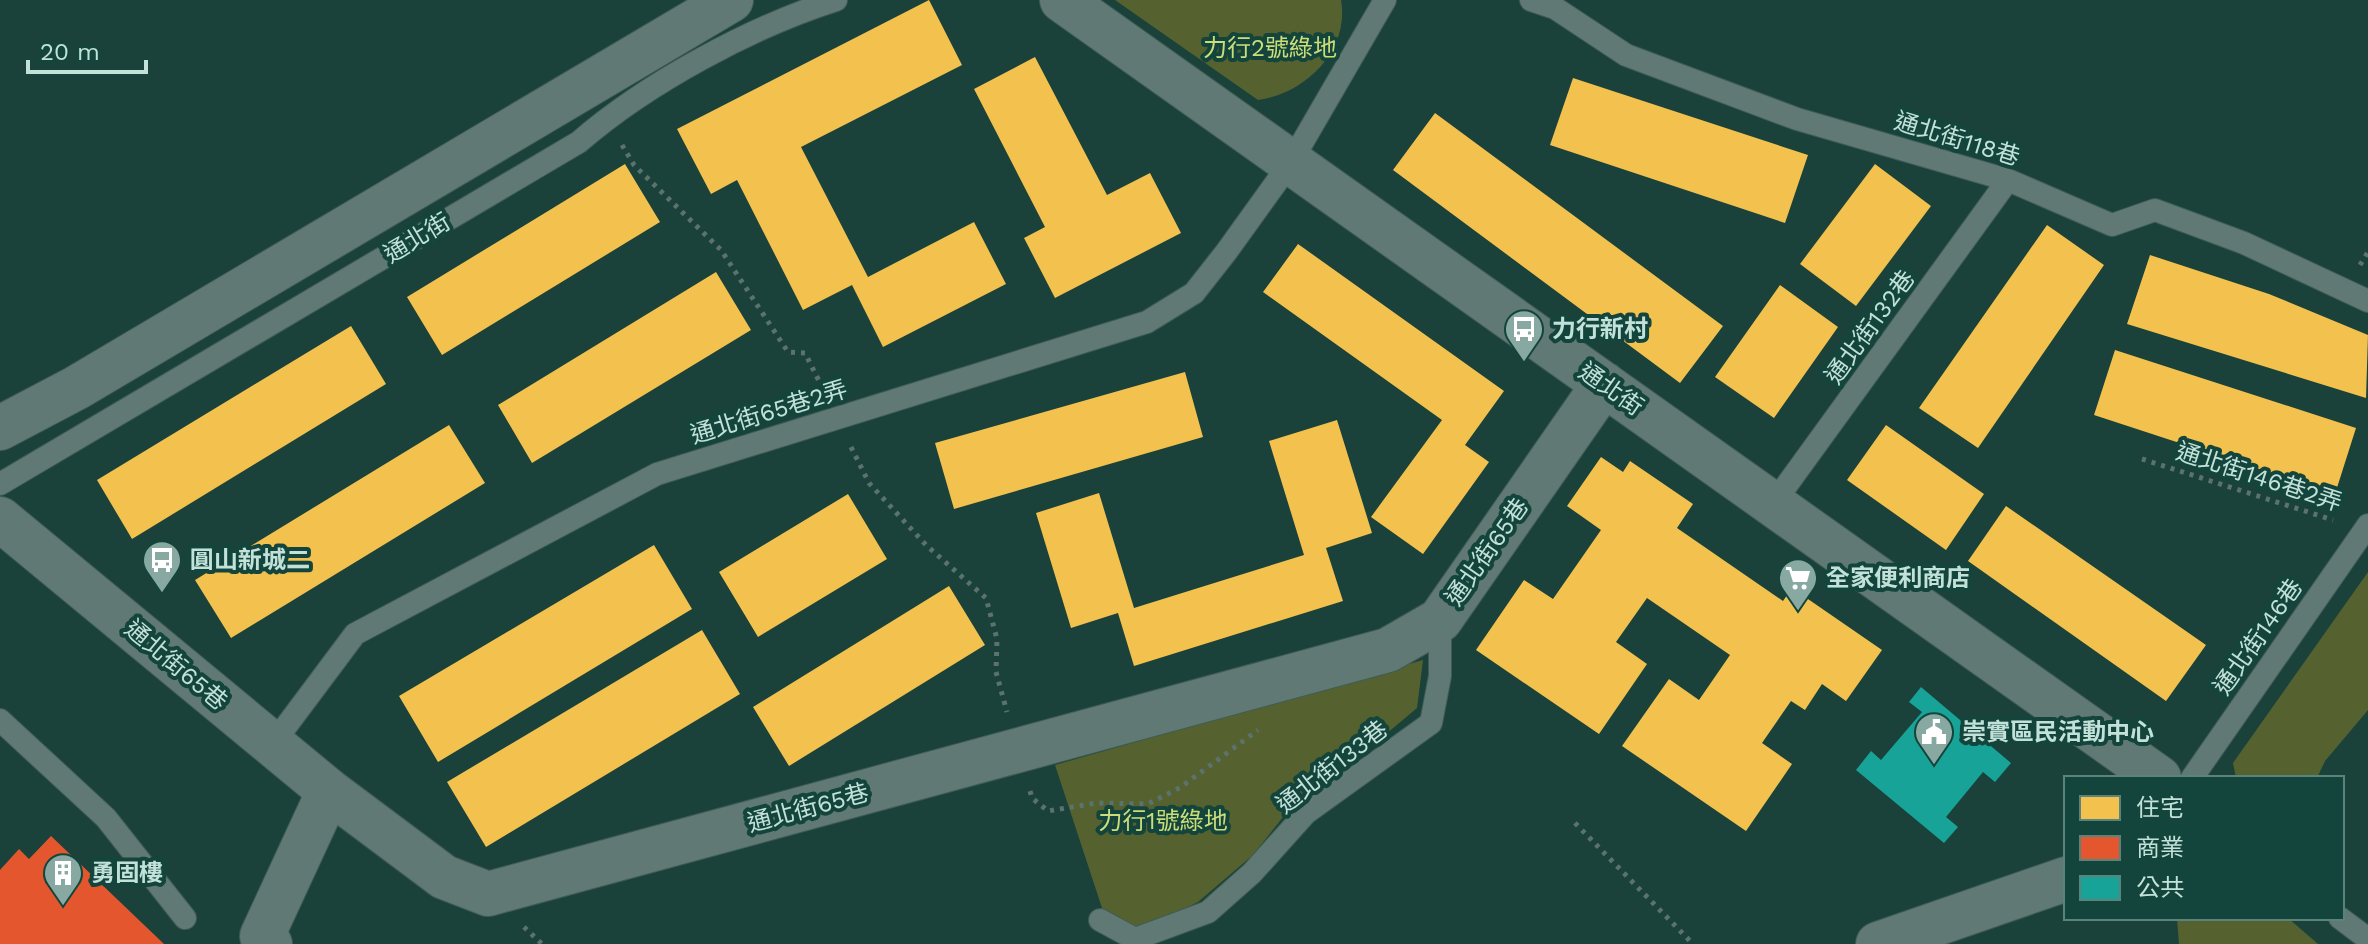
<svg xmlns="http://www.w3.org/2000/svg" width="2368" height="944" font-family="'Work Sans','Noto Sans TC',sans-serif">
<rect width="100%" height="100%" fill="#1a423b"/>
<path fill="#556230" d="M1115 0H1341C1350 51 1304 94 1258 100Z
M2368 572V710L2325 761 2317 778H2236L2233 763Z
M1423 660 1417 708 1355 760 1299 797 1253 855 1198 902 1142 930 1103 911 1055 765Z
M2177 918H2288L2318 944H2179Z"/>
<path fill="#f2c14e" d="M929 0 962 65 801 147 868 277 974 222 1006 284 883 347 852 285 803 310 737 180 711 194 677 129Z
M1035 57 1107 195 1150 173 1181 233 1055 298 1024 238 1045 227 974 89Z
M1573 78 1808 155 1785 223 1550 145Z
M1435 113 1723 326 1680 383 1393 170Z
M625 164 660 222 442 355 407 297Z
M1875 164 1931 206 1856 306 1800 264Z
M2047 225 2104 265 1978 448 1919 408Z
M1298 244 1504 391 1465 445 1489 462 1423 554 1371 517 1442 420 1263 292Z
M2150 255 2269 294 2368 335 2366 398 2127 324Z
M716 272 751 330 532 463 498 405Z
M1780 285 1838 327 1774 418 1715 377Z
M351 326 386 384 132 539 97 480Z
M2115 350 2356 428 2335 494 2094 415Z
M1185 372 1203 437 954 509 935 443Z
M1337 420 1372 533 1326 548 1343 601 1134 666 1118 613 1071 628 1036 513 1099 493 1134 608 1304 555 1269 441Z
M449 425 485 483 231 638 195 580Z
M1886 425 1984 494 1946 550 1847 480Z
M1601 457 1623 472 1630 461 1693 504 1677 528 1783 601 1792 588 1882 650 1846 701 1822 684 1805 710 1791 701 1762 743 1792 764 1746 831 1622 746 1669 679 1699 700 1730 655 1647 598 1616 642 1647 664 1599 734 1476 650 1524 580 1553 599 1601 530 1567 506Z
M848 494 887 559 758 637 719 572Z
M2006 506 2206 645 2166 701 1968 561Z
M654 545 692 609 438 762 399 696Z
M949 586 985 645 789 766 753 707Z
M702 630 740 694 486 847 447 782Z"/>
<path fill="#e4572e" d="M51 836 164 944H0V870L19 849 29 859Z"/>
<path fill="#17a398" d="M1921 687 2011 763 1995 782 1983 772 1946 817 1958 827 1944 843 1856 770 1871 751 1881 760 1922 712 1909 702Z"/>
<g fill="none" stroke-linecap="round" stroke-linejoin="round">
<defs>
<path id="lane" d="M1531 0 1555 8 1626 55 1797 119 2008 180 2112 225 2155 210 2244 243 2368 301
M0 484 579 142C647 83 751 27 836 0
M1773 504 2008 180
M0 720 106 818 185 918
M272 745 355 634 657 474 1147 322 1194 293 1227 251 1291 162 1385 0
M2192 778 2368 525
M2340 918 2368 939
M1100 920 1135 939 1208 912 1252 873 1306 813 1431 723 1440 676V620"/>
<path id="street" d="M1062 0 2159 778
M0 428 76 388 731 0
M0 519 329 791 444 877 488 894 1388 650 1440 620 1604 384
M270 944 262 936 329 791
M1878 944 2066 879"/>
</defs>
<use href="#lane" stroke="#3f5c56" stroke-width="24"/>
<use href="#street" stroke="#3f5c56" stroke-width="46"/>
<path stroke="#5b726e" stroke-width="5" stroke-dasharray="4 6" stroke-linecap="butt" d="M622 145 634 165 721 250 788 352 805 353 824 391
M2360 265 2368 252
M851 447 869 483 926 545 986 598 997 639 996 672 1007 712
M2142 459 2333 520
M1030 791 1032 798 1048 811 1096 803 1148 804 1181 787 1258 730
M1575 823 1693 944
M524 927 542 944"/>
<use href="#lane" stroke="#607974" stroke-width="22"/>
<use href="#street" stroke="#607974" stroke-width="44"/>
</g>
<defs>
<symbol id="bus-pin" viewBox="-11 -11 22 30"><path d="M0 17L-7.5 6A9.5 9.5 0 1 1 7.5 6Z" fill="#87a9a2" stroke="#14453c"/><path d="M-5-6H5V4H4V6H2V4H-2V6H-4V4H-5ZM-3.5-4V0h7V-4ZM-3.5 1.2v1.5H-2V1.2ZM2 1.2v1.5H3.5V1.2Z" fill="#fff"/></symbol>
<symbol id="supermarket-pin" viewBox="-11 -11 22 30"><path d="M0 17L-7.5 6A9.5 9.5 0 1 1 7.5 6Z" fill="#87a9a2" stroke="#14453c"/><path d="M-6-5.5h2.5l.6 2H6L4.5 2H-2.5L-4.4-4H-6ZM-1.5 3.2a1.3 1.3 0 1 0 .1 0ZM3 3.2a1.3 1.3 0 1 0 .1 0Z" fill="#fff"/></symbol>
<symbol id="civic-pin" viewBox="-11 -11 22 30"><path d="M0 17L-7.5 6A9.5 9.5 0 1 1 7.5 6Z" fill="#87a9a2" stroke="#14453c"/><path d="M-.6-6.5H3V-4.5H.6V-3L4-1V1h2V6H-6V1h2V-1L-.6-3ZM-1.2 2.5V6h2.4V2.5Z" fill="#fff"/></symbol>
<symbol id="building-pin" viewBox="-11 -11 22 30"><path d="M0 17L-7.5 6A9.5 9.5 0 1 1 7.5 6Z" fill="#87a9a2" stroke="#14453c"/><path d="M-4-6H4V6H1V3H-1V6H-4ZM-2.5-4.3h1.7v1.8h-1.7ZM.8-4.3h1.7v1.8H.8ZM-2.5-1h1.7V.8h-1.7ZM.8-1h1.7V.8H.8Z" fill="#fff"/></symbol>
</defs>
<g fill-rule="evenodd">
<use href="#bus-pin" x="1502" y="307" width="44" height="60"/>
<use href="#bus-pin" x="140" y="538" width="44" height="60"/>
<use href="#supermarket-pin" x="1776" y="556" width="44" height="60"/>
<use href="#civic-pin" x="1912" y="710" width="44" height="60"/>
<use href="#building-pin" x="41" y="851" width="44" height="60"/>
</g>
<g text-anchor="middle" stroke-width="8" stroke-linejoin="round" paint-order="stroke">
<g font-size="24" fill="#cbdd79" stroke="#14453c">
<text x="1270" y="56">力行2號綠地</text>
<text x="1163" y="829">力行1號綠地</text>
</g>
<g font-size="24" fill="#c2e1d9" stroke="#14453c">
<text transform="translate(1957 139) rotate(17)" y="8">通北街118巷</text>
<text transform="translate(417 238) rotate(-31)" y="8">通北街</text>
<text transform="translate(1870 327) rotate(-54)" y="8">通北街132巷</text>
<text transform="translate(1611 389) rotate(35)" y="8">通北街</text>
<text transform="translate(769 412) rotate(-17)" y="8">通北街65巷2弄</text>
<text transform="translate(2259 477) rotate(18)" y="8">通北街146巷2弄</text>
<text transform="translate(1487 552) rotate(-55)" y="8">通北街65巷</text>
<text transform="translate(2258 637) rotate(-55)" y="8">通北街146巷</text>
<text transform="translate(176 665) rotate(40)" y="8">通北街65巷</text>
<text transform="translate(1332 767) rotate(-38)" y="8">通北街133巷</text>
<text transform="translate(808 808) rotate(-15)" y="8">通北街65巷</text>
</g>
<g font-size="24" font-weight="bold" fill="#c2e1d9" stroke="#14453c" text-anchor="start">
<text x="1552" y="337">力行新村</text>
<text x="190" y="568">圓山新城二</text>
<text x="1826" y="586">全家便利商店</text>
<text x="1962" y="740">崇實區民活動中心</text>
<text x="91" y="881">勇固樓</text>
</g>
</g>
<rect x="2064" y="776" width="280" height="144" fill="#14453c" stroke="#5a837b" stroke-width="2"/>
<rect x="2080" y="796" width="40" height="24" fill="#f2c14e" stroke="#5a837b" stroke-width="2"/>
<text x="2136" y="816" font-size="24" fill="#c2e1d9">住宅</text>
<rect x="2080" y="836" width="40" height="24" fill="#e4572e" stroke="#5a837b" stroke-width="2"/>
<text x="2136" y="856" font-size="24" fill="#c2e1d9">商業</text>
<rect x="2080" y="876" width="40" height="24" fill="#17a398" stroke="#5a837b" stroke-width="2"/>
<text x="2136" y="896" font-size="24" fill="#c2e1d9">公共</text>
<path d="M28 60v12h118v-12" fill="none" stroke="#c2e1d9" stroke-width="4"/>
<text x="40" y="60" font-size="24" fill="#c2e1d9" stroke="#14453c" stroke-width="6" paint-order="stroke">20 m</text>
</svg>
